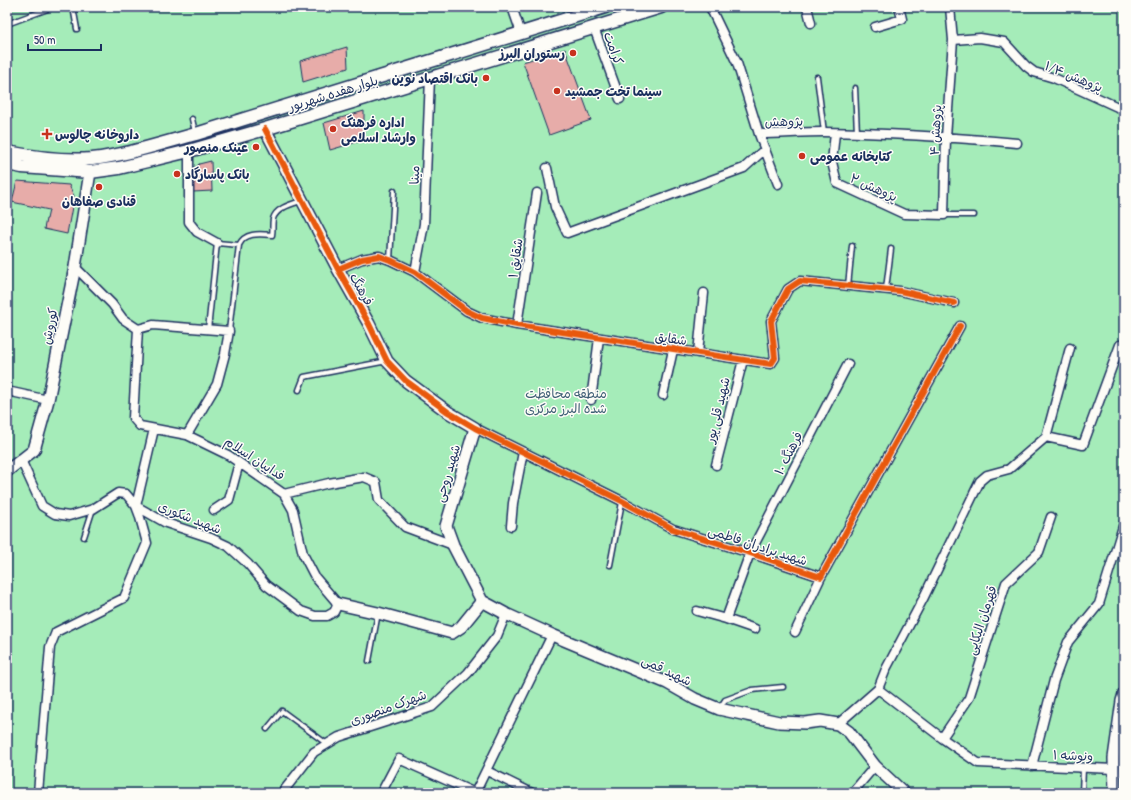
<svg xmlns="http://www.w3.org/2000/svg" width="1131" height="800" font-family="'Patrick Hand','Playpen Sans Arabic',sans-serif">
<rect width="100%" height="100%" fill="#fdfcf7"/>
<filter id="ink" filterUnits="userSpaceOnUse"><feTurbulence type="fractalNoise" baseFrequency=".025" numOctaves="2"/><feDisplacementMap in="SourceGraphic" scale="8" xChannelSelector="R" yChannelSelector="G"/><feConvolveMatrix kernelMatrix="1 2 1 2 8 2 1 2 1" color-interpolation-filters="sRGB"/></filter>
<g filter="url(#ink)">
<path fill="#a5ecb9" stroke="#608e8c" d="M7 7H1124V793H7Z"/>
<path fill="#e7aca9" stroke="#1b2f5e" d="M347 47 348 68 303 82 300 61Z
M565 49 591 120 549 135 523 62Z
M364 111V140L330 150 324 123Z
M211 161 212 191 193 192V170L199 164Z
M17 181 69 185 74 196 67 234 44 229 46 219H47L49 210 12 202Z"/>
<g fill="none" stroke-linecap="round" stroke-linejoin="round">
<defs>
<path id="lane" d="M73 7 77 29
M7 24 53 7
M817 77 824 132
M855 88 857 133
M192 119 195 132
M944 215H974
M390 260 394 191
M848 286 852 246
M886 289 891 249
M208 330 217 243 239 245
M229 331 239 245C245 232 260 234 272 235 273 230 272 224 273 219 276 208 292 204 301 201
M299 390 304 377 387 361
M84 537 93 509
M610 565 622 502
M369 661 378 613
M719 709 725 700 752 690 783 687
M267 729 282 711 327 744
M1082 793 1083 768"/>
<path id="street" d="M512 7 521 33
M710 7 737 63 759 134 778 184
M807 7 811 23
M875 27 902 19 899 7
M594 28 620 99
M953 40 980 38 1004 42 1026 66 1034 72 1054 78 1124 110
M835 133 832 162 837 183 904 214 944 215 946 137 953 40 950 7
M759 134C780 134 802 132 823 132 888 133 952 137 1017 143
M189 151V222L197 232 217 243
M547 168 555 207 567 233 744 168 765 149
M338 269 362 259 379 256 390 260 415 272 467 311 482 318 517 325 771 364 775 358 771 321 788 289 800 281 900 291 954 303
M415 272 424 224 430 78
M517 325 537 193
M138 329 153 325 229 331 225 354 217 384 187 435
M698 353 704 293
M7 391 48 400
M663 395 673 350
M591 400 599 338
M475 428 622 501 673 529 750 553 821 577 960 326
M1046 437 1083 445 1120 345
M21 460 42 506 55 514 69 516 93 509 118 493 126 494 136 506 166 523 211 538 228 546 248 564 266 585 301 611 315 616H327L334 612 338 604 315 577 303 554 293 510 284 494 228 455 187 435 140 426 133 418 138 329 123 319 112 304 75 267
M716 465 743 360
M284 494 329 483 364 477 376 482 379 500 405 527 453 545
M214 510 229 500 239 463
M511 526 513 503 523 452
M697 611 726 619 750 553 848 364
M726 619 755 629
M795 632 821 577
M878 689 942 738 978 763 1114 769
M838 724 878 689 886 669 923 599 980 481 987 475 1009 469 1046 437 1070 348
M942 738 969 698 1006 583 1039 552 1051 517
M1032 766 1054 680 1068 642 1099 604 1124 523
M487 771 532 793
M38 793 50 647 56 632 124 598 147 543 139 514 136 506 154 429
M282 793 314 752 339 737 432 707 468 673 497 636 506 614
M381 793 399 759 475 793
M475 793 552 635
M852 793 875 766"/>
<path id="secondary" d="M265 129 338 269 369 324 387 361 406 381 448 412 475 428 446 526 453 545 482 601 506 614 552 635 667 683 695 699 719 709 779 722 805 723 820 721 838 724 849 732 875 766 904 793
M7 471 34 450 48 400 75 267 90 172
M338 604 378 613 452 633 461 627 482 601
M1115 793 1114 758 1122 701 1124 694"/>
<path id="primary" d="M7 152C33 157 65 161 92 159 127 155 162 143 196 134L605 7
M7 164 22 167 90 172 119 168 189 151 265 129 661 7"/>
</defs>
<use href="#lane" stroke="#1b2f5e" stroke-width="7"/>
<use href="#street" stroke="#1b2f5e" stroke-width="11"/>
<use href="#secondary" stroke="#1b2f5e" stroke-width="14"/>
<use href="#primary" stroke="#1b2f5e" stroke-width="15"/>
<use href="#lane" stroke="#fdfcf7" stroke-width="4"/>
<use href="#street" stroke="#fdfcf7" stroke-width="8"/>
<use href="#secondary" stroke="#fdfcf7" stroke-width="11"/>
<use href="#primary" stroke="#fdfcf7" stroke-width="12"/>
<defs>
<path id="cycleway" d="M265 129 338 269 369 324 387 361 406 381 448 412 475 428 622 501 673 529 750 553 821 577 960 326
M338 269 362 259 379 256 390 260 415 272 467 311 482 318 517 325 771 364 775 358 771 321 788 289 800 281 900 291 954 303"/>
</defs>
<use href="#cycleway" stroke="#fdfcf7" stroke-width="8"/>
<use href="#cycleway" stroke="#e8590c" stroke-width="6"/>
</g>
</g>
<g fill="#c8321e" stroke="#fdfcf7" stroke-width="1.5">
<circle cx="573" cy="53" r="4"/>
<circle cx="486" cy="78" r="4"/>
<circle cx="557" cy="91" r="4"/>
<circle cx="333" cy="129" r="4"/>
<path d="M45 128h4v4h4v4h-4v4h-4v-4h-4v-4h4z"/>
<circle cx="256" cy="147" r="4"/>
<circle cx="802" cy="156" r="4"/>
<circle cx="177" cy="174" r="4"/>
<circle cx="99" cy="187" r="4"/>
</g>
<g text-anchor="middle" stroke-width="3" stroke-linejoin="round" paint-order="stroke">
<g font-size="13" fill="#1b2f5e" stroke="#fdfcf7">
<text transform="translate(614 48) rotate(70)" y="5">کرامت</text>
<text transform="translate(1074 76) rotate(22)" y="5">پژوهش ۱/۴</text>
<text transform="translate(333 93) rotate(-17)" y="5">بلوار هفده شهریور</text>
<text transform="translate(784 121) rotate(-1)" y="5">پژوهش</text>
<text transform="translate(935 130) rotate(-87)" y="5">پژوهش ۴</text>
<text transform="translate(414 175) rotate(-88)" y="5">مینا</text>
<text transform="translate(874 187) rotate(24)" y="5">پژوهش ۲</text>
<text transform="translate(515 258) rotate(-82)" y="5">شقایق ۱</text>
<text transform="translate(362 289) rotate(61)" y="5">فرهنگ</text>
<text transform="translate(49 326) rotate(-79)" y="5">کوروش</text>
<text transform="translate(671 338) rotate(8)" y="5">شقایق</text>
<text transform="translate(717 410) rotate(-76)" y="5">شهید قلی پور</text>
<text transform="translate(788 453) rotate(-63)" y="5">فرهنگ ۱۰</text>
<text transform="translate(255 458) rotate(33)" y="5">فداییان اسلام</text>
<text transform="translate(447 473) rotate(-73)" y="5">شهید روحی</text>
<text transform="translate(190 517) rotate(22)" y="5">شهید شکوری</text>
<text transform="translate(758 545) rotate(18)" y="5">شهید برادران فاطمی</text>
<text transform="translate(981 620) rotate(-72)" y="5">قهرمان الیکایی</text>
<text transform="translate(667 670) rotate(26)" y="5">شهید قمی</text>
<text transform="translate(388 707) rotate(-20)" y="5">شهرک منصوری</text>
<text transform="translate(1073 755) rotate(2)" y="5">ونوشه ۱</text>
</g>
<g font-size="13" font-weight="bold" fill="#1b2f5e" stroke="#fdfcf7" text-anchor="start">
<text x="565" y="58" text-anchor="end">رستوران البرز</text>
<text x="478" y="83" text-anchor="end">بانک اقتصاد نوین</text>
<text x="565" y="96">سینما تخت جمشید</text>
<text x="341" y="127">اداره فرهنگ<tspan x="341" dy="15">وارشاد اسلامی</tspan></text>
<text x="55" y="139">داروخانه چالوس</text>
<text x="248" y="152" text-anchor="end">عینک منصور</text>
<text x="810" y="161">کتابخانه عمومی</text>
<text x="185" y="179">بانک پاسارگاد</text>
<text x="99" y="206" text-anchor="middle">قنادی صفاهان</text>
</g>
<g font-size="13" fill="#3e5e75" stroke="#fdfcf7">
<text x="566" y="398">منطقه محافظت<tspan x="566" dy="15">شده البرز مرکزی</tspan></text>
</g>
</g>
<rect width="1131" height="800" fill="none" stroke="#fdfcf7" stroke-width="24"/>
<rect x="12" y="12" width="1107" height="776" fill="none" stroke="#1b2f5e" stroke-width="1.5" filter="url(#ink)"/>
<path d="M28 44v6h73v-6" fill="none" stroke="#1b2f5e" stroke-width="2"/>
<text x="34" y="44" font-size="12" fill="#1b2f5e" stroke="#fdfcf7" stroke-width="3" paint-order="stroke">50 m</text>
</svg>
